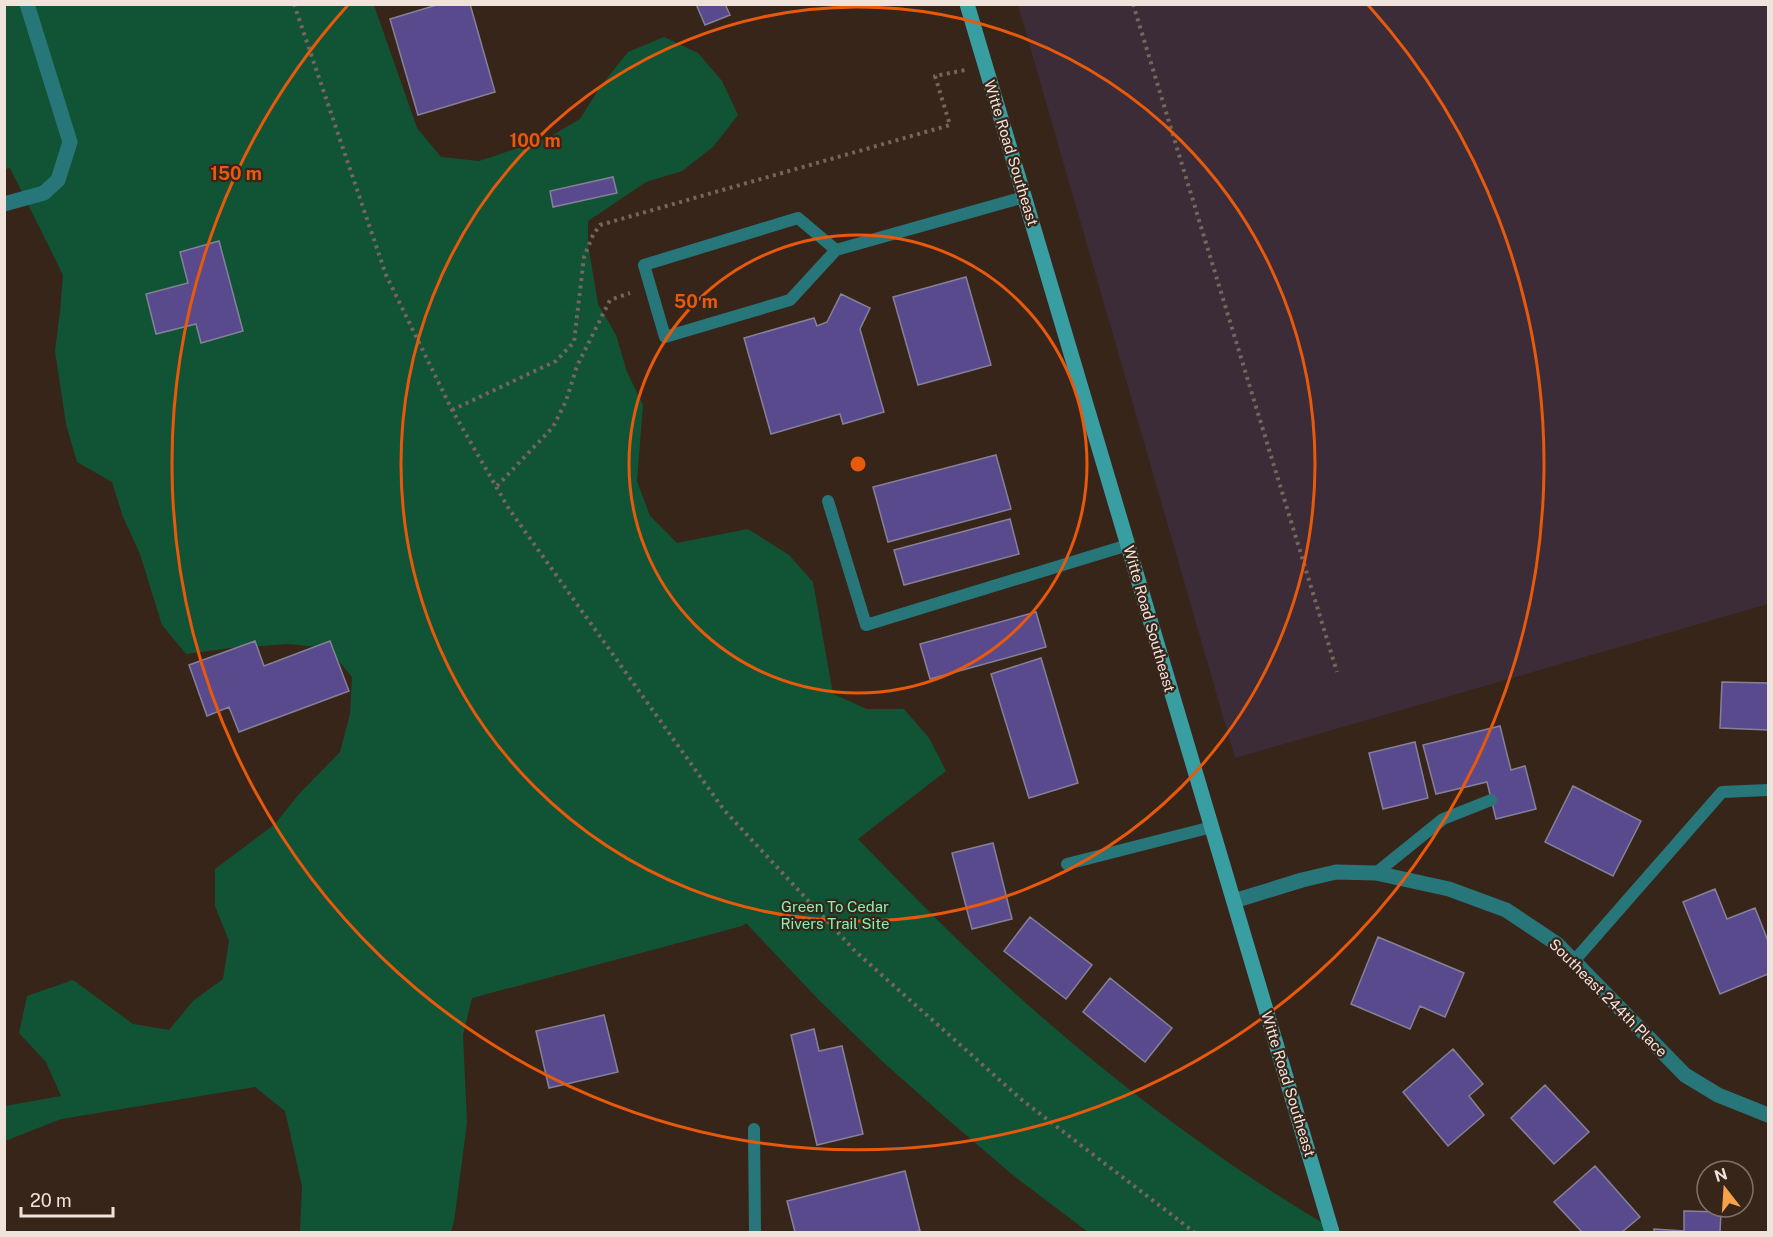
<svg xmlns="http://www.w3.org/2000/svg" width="1773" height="1237" font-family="'Public Sans',sans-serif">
<rect width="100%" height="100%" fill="#38251a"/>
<path fill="#3b2c37" d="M1018 5H1768V604L1235 758Z"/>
<path fill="#115435" d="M5 5H374L417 128 441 157 479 161 548 138 580 119 600 87 628 52 664 37 698 53 722 81 738 115 713 147 682 171 646 182 588 221V244L598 304 616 335 627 372 643 405 637 481 650 516 677 543 748 529 789 555 813 582 833 694 867 709H904L929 738 946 771 858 839C898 880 938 922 980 961 1086 1061 1212 1159 1338 1232H1088L1014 1176 945 1117 883 1062 818 999 746 923 742 926 472 998 463 1035 467 1123 454 1221 451 1232H300L302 1186 285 1111 255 1087 61 1119 5 1141V1106L61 1096 46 1062 19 1033 27 996 73 980 133 1024 169 1030 193 1001 223 979 229 941 215 906V869L275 824 299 794 340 752 350 714 352 677 328 648 288 644 231 648 186 654 162 625 140 554 123 517 112 482 77 462 66 424 55 351 60 312 63 275 10 168 5 169Z"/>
<path fill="#594a8e" stroke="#848198" stroke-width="1.5" d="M440 4H470L495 92 418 115 390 19Z
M696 4H725L730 15 705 25Z
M613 177 617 193 553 207 550 191Z
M219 241 243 331 201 343 196 324 156 334 146 294 188 283 180 252Z
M966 277 991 365 918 385 893 297Z
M841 294 870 308 860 329 884 412 843 424 840 414 771 434 744 338 814 318 817 326 827 322Z
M996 455 1011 509 888 542 873 487Z
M1010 519 1019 554 904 585 894 550Z
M1036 612 1046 647 930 679 920 644Z
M255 641 264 666 330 641 349 691 239 732 229 707 207 716 189 665Z
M1041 658 1078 783 1029 798 991 674Z
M1722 682 1768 683V730L1720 728Z
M1500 726 1511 770 1525 766 1536 809 1496 819 1487 782 1436 794 1423 745Z
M1415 742 1428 798 1383 809 1369 753Z
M1573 786 1641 821 1613 876 1545 842Z
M993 843 1012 919 972 929 952 853Z
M1715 889 1727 919 1755 908 1768 941V974L1720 994 1683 902Z
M1030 917 1092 965 1066 999 1004 951Z
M1378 937 1464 973 1445 1017 1420 1006 1410 1029 1351 1004Z
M1110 978 1172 1028 1145 1062 1083 1012Z
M604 1015 618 1072 549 1088 536 1031Z
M814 1029 819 1051 842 1046 863 1134 817 1145 791 1035Z
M1453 1049 1483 1084 1469 1096 1484 1115 1448 1146 1403 1092Z
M1545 1085 1589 1132 1554 1164 1511 1118Z
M1595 1166 1640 1217 1622 1232H1582L1554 1202Z
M905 1171 920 1231 913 1232H795L787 1201Z
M1684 1211 1721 1212 1720 1232H1654V1229L1684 1231Z"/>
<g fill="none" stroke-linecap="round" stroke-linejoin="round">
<path stroke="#76655b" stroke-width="4" stroke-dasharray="3 4.5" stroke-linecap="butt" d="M294 4 386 275 452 410 509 509 724 810 855 951 1022 1100 1194 1232
M1133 4 1337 672
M452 410 556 361 574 342 584 257 593 235 600 225 950 125 935 76 965 70
M497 486 553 427 566 401 577 366 610 300 630 293"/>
<path stroke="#27777a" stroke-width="12" d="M836 250 790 300 665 337 644 265 798 218 836 250 1024 197
M828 501 866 625 1128 545
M1067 864 1212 827
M1376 873 1443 819 1491 800
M1574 961 1722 792 1768 790
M754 1129 755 1232"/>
<path stroke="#27777a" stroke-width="15" d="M4 204 44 193 58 180 70 142 27 4
M1234 901 1302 880 1336 872 1376 873 1449 889 1506 910 1557 944 1685 1075 1718 1095 1768 1115"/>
<path stroke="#399ea2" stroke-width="15" d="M967 4 1332 1232"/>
</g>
<g fill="none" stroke="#e8590c" stroke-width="3">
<circle cx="858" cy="464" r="229"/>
<circle cx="858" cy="464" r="457"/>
<path d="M1368 5A686 686 0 1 1 348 5"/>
</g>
<g text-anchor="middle" stroke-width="4.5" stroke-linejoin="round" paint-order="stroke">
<g font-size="15" fill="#f0e3dc" stroke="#38251a">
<text transform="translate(1011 153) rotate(73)" y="5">Witte Road Southeast</text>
<text transform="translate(1149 619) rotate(74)" y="5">Witte Road Southeast</text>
<text transform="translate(1608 998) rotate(45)" y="5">Southeast 244th Place</text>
<text transform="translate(1288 1084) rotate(73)" y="5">Witte Road Southeast</text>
</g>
<g font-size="15" fill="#80f4b6" stroke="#38251a">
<text x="835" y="912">Green To Cedar<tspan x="835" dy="17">Rivers Trail Site</tspan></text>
</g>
</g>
<circle cx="858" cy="464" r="9" fill="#e8590c" stroke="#38251a" stroke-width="3"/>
<g font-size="18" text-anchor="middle" font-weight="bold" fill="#e8590c" stroke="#38251a" stroke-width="4.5" stroke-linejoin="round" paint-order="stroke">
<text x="535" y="147">100 m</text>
<text x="236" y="180">150 m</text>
<text x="696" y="308">50 m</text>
</g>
<rect width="1773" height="1237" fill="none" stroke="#f0e3dc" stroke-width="12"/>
<g transform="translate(1725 1189) rotate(343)"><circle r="28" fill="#38251a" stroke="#827168" stroke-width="1.5"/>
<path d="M0-4.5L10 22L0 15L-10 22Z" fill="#f8a14a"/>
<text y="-9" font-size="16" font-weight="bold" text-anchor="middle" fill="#f0e3dc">N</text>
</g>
<path d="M21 1207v9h92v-9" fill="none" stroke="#f0e3dc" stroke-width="3"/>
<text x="30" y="1207" font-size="18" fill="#f0e3dc" stroke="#38251a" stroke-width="4.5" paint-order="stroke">20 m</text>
</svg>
